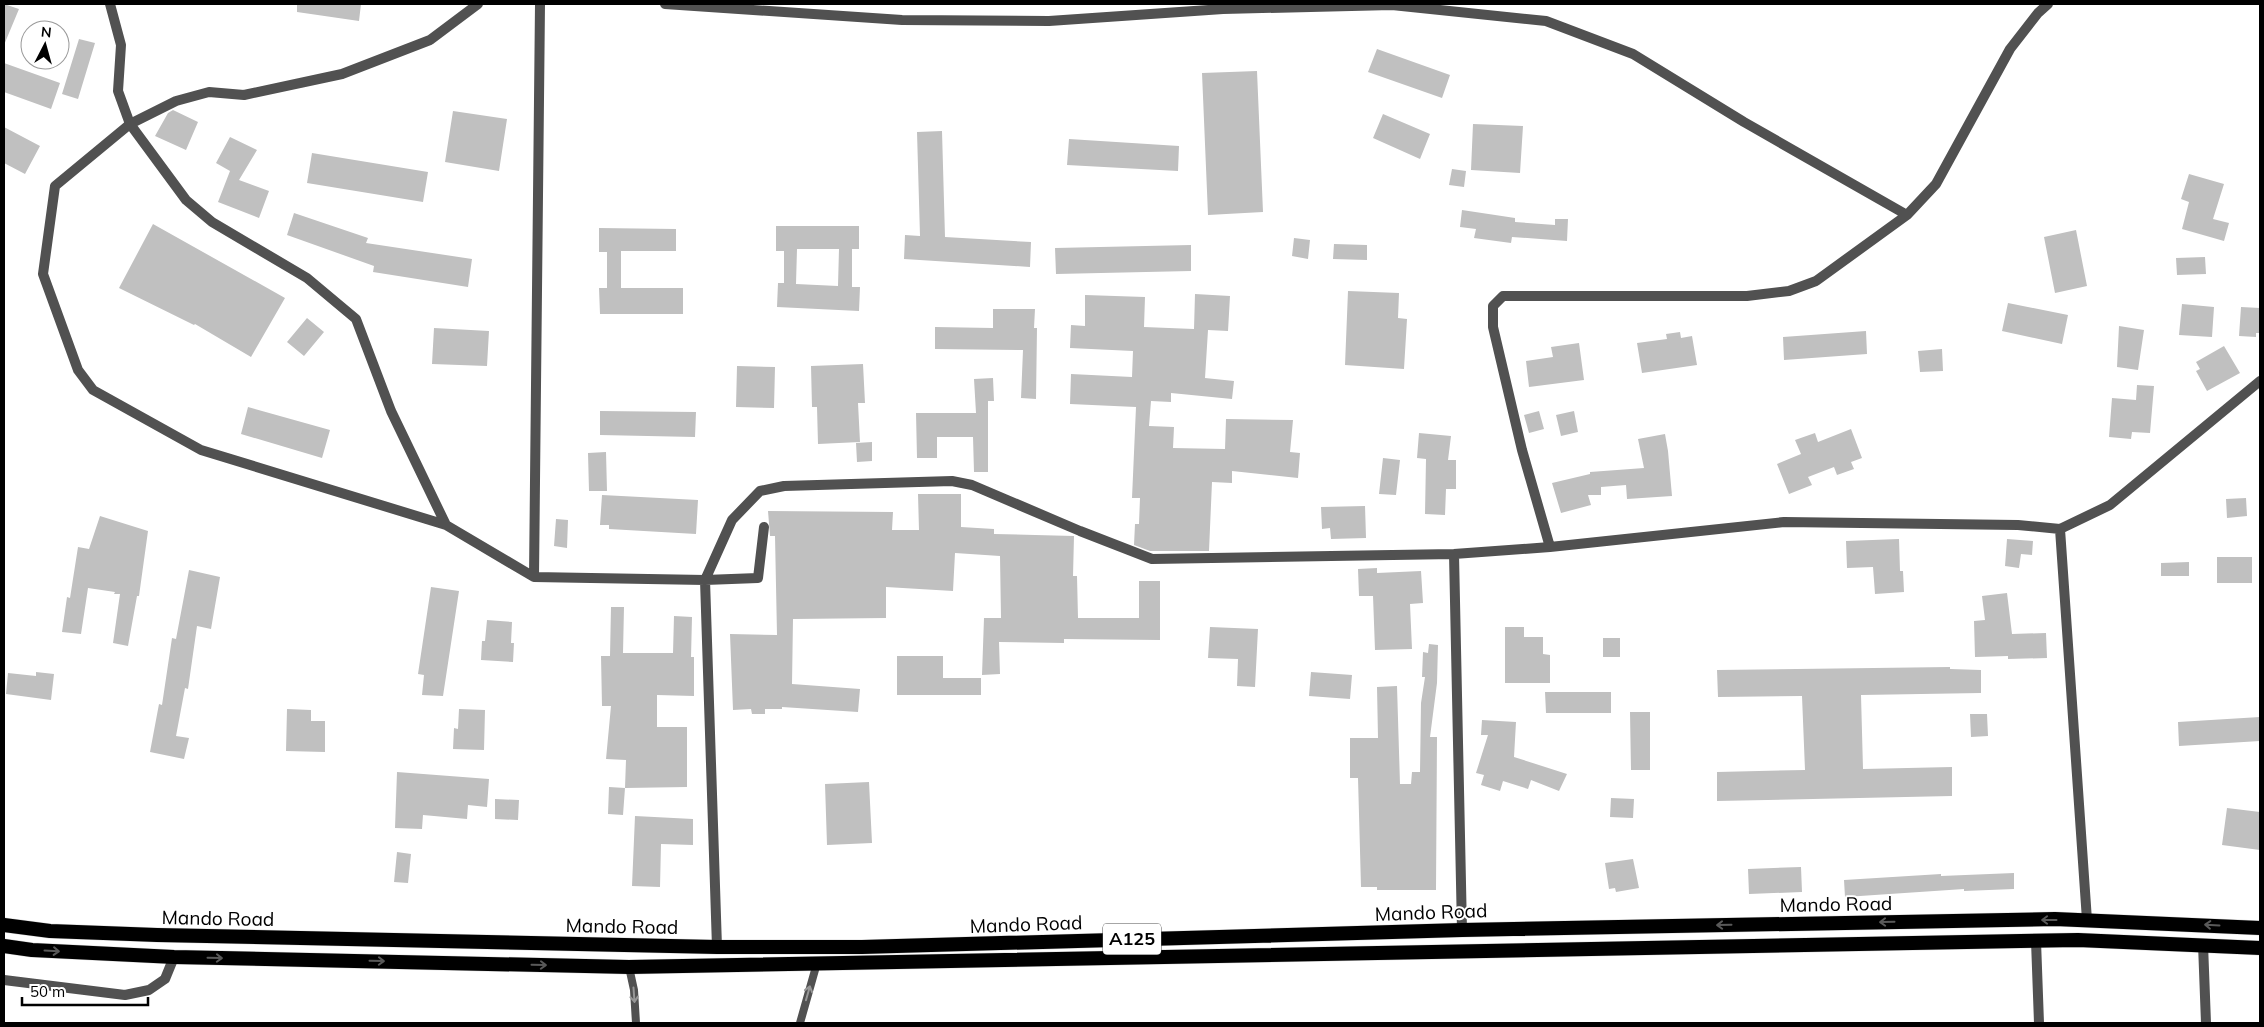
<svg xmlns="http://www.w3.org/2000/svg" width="2264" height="1027" font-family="Mulish,sans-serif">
<rect width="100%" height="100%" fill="#fff"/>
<path fill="#c0c0c0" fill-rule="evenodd" d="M4 4 19 9 4 45Z
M297 4H361L359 21 297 12Z
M79 39 95 43 78 99 62 94Z
M1377 49 1450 75 1442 98 1368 72Z
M4 63 60 83 51 109 4 92Z
M1257 71 1263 212 1208 215 1202 73Z
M173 110 198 122 186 150 155 136 168 113Z
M453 111 507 119 499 171 445 162Z
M1383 114 1430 134 1420 159 1373 138Z
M1473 124 1523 126 1520 173 1471 170Z
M4 127 40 146 25 174 4 163Z
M942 131 945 237 1031 242 1030 267 904 259 905 235 920 236 917 132Z
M230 137 257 150 239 180 269 191 259 218 218 202 230 171 216 163Z
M1069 139 1179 146 1178 171 1067 165Z
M312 153 428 172 423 202 307 183Z
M1452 169 1466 171 1464 187 1449 185Z
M2189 174 2224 184 2213 219 2229 223 2224 241 2182 229 2189 202 2181 199Z
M1462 210 1515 218V222L1555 225V219H1568L1567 241 1512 237 1511 243 1474 238 1476 229 1460 227Z
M294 213 368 238 366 243 472 259 468 287 373 272 374 266 287 235Z
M153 224 285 298 251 357 195 324 194 325 119 288Z
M776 226H859V249H852V287H860L859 311 777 307 778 283H784V251H776ZM797 249H839L838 286 796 284Z
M599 228 676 229V251H621V288H683V314H600L599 288H607V252H599Z
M2076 230 2087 286 2055 293 2044 237Z
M1294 238 1310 240 1308 259 1292 256Z
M1334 244 1367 245V260L1333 259Z
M1191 245V271L1056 274 1055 248Z
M2205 257 2206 274 2177 275 2176 258Z
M1348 291 1399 293 1398 318 1407 319 1404 369 1345 365Z
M1195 294 1230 296 1228 331 1208 330 1205 378 1234 381 1232 399 1171 393V402L1151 401 1149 426 1174 427 1173 448 1225 449 1226 419 1293 420 1290 452 1300 453 1298 478 1232 471V483L1212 482 1209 551H1150L1134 545 1135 524H1139L1140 498H1132L1136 407 1070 404 1071 374 1132 377 1133 351 1070 348 1071 325 1085 326V295L1145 297 1144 327 1194 329Z
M2008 303 2068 315 2062 344 2002 331Z
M2182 304 2214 307 2212 337 2179 335Z
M2241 307 2260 308V333H2256V337L2239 336Z
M993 309H1035L1034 328H1037L1036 399 1021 398 1023 350 935 349V327L993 328Z
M307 318 324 332 304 356 287 342Z
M2119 326 2144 330 2138 370 2117 367Z
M434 328 489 331 487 366 432 364Z
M1866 331 1867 354 1784 360 1783 337Z
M1680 332 1681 338 1692 336 1697 365 1642 373 1637 343 1667 339 1666 334Z
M1579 343 1584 380 1529 387 1526 361 1553 357 1551 347Z
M2224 346 2240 373 2207 391 2196 371 2200 369 2196 362Z
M1942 349 1943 371 1920 372 1918 351Z
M863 364 865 403H858L860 442 818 444 817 407H812L811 366Z
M737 366 775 367 774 408 736 407Z
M993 378 994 401H988V472H974L973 437H937V458H917L916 413H976L974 379Z
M2137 385 2154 386 2150 433 2132 432 2131 439 2109 437 2112 398 2136 400Z
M248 407 330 430 322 458 241 434Z
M600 411 696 412 695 437 600 435Z
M1539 411 1544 429 1529 433 1524 415Z
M1574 411 1578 432 1561 436 1556 415Z
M1851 429 1862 458 1851 462 1854 469 1837 475 1834 467 1808 477 1812 485 1789 494 1777 464 1801 454 1795 440 1815 433 1818 442Z
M1419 433 1451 436 1448 460H1456V489H1446L1445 515 1425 514 1426 459 1417 458Z
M1665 434 1668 451 1672 496 1627 499 1626 485 1601 487V495H1588L1591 505 1561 513 1552 483 1590 474V472L1644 468 1638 439Z
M872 442V461L857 462 856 443Z
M606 452 607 491H589L588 453Z
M1383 458 1400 460 1396 495 1379 494Z
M918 494H961V527L994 529V534L1074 536 1073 576H1077L1078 618H1139V581H1160V640L1064 639V643L999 642 1000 674 982 675 984 618H1001L1000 556 955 553 953 591 886 587V618L793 619 792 684 860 689 858 712 782 707V709H765V714H752L751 709 733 710 730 634 777 635 775 536H770L768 511 893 512 892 530H919Z
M602 495 698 500 696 534 609 529V525H600Z
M2246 498 2247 516 2227 518 2226 499Z
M1365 506 1366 538 1331 539 1330 528 1322 529 1321 507Z
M100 516 148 531 139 596H137L128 646 113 643 120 594H114L115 592 88 588 81 634 62 632 67 597 70 598 78 547 89 549Z
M556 519 568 520 567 548 554 546Z
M1899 539 1900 571H1903L1904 592 1875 594 1873 567 1847 568 1846 541Z
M2007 539 2033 541 2032 555 2021 554 2019 568 2005 566Z
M2217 557H2252V583H2217Z
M2189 562V576H2161V563Z
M1377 568V573L1421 571 1423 603 1410 604 1412 649 1375 650 1373 596H1359L1358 569Z
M189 570 220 577 211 629 197 626 188 689 185 688 176 736 189 738 184 759 150 752 159 704 162 705 172 638 176 639Z
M431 587 459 591 443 696 422 695 424 675 418 674Z
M2007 593 2012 634 2046 633 2047 658 2008 659V656L1975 657 1974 621 1985 620 1982 596Z
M611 607H624L623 653H673L674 616 692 617 691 657H694V696L657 695V727H687V787L625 788 626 760 606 759 611 706H602L601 656H610Z
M487 620 512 622 511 643H514L513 662 481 660 482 641H485Z
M1210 627 1258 629 1255 687 1237 686 1238 659 1208 658Z
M1505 627H1524V637H1543V654L1550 655V683H1505Z
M1603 638H1620V657H1603Z
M1429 644 1438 645 1437 683 1430 737H1437L1436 890H1377V887H1361L1358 778H1350V738H1378L1377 687 1397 686 1400 784H1411L1412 772H1420L1421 703 1425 677H1422L1423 652 1428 653Z
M897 656H943V678H981V695H897Z
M1950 667V669L1981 670V693L1861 695 1863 769 1952 767V796L1717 801V772L1805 770 1802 696 1718 697 1717 670Z
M36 672 54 674 51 700 6 694 8 673 36 676Z
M1311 672 1352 675 1350 699 1309 696Z
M1545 692H1611V713H1546Z
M287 709 311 710V721H325V752L286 751Z
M459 709 485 710 484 750 453 749 454 728 458 729Z
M1630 712H1650V770H1631Z
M1970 714H1987L1988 736 1971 737Z
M2260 717V741L2179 746 2178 722Z
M1482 720 1516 722 1514 757 1567 774 1559 791 1531 780 1528 789 1503 781 1500 791 1481 785 1484 775 1476 773 1488 735H1481Z
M397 772 489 779 487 807 468 805 467 819 423 815 422 829 395 828Z
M869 782 872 843 827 845 825 784Z
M609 787 625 788 623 815 608 814Z
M1611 798 1634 799 1633 818 1610 817Z
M495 799 519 800 518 820 495 819Z
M2227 808 2260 812V850L2222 845Z
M635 816 693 819V845L661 844 660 887 632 886Z
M397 852 411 854 408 883 394 882Z
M1633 859 1639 888 1616 892 1615 888 1609 889 1605 863Z
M1801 867 1802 892 1749 894 1748 869Z
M2014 873V889L1964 891V889L1845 897 1844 880 1941 874V876Z"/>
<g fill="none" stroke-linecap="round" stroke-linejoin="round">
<defs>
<path id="trunk" d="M4 925 50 931 157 935 717 947H862L1462 930 2055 919 2260 928
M4 946 32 950 174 957 629 967 2078 940 2260 948"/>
</defs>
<use href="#trunk" stroke="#dbdbdb" stroke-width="15"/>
<path stroke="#515151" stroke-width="8" d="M629 967 634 990 636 1023
M800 1023 817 963"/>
<path stroke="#515151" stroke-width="10" d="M110 4 121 45 118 91 130 124 186 200 212 222 307 278 356 319 391 411 446 525
M478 4 430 40 342 74 244 95 209 92 176 101 130 124 55 186 43 274 78 370 93 390 201 450 446 525 534 577 705 580 758 578 764 527
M665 4 902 20 1049 21 1223 9 1392 5 1546 21 1633 54 1744 122 1907 215
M2060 529 2087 920
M1550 547 1522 450 1493 327V306L1503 296H1747L1789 291 1816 281 1907 215 1936 184 2010 49 2038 13 2048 4
M1454 554 1462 930
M534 577 540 4
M2036 941 2039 1023
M2203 944 2206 1023
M717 947 705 580 732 520 760 491 784 486 952 481 972 485 1080 531 1152 559 1454 554 1550 547 1784 522 2018 525 2060 529 2110 505 2260 381
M4 980 125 995 149 990 165 979 174 957"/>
<use href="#trunk" stroke="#000" stroke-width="14"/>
</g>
<defs><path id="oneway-shaft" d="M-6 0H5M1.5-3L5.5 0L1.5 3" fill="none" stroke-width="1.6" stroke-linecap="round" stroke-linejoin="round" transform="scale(1.25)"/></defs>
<g stroke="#595959">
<use href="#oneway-shaft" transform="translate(2049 920) rotate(180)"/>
<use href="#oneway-shaft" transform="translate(1887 922) rotate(179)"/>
<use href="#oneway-shaft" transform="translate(1724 925) rotate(179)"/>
<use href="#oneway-shaft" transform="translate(2212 925) rotate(-177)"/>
<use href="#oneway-shaft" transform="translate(52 951) rotate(3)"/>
<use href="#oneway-shaft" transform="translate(215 958) rotate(1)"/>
<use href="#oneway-shaft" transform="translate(377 961) rotate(1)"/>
<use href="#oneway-shaft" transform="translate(539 965) rotate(1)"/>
</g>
<g stroke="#979797">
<use href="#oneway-shaft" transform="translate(808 993) rotate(-74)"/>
<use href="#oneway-shaft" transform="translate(634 995) rotate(86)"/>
</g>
<g text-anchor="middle" stroke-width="4" stroke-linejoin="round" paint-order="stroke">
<rect fill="#fff" stroke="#4c4c4c" stroke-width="1" x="1103" y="923.5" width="58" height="31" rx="4"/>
<g font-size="18" font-weight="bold" fill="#000">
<text x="1132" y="945">A125</text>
</g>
<g font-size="19" fill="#000" stroke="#fff">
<text transform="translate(1836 904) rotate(-1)" y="7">Mando Road</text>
<text transform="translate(1431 912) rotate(-2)" y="7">Mando Road</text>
<text transform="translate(218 918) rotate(1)" y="7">Mando Road</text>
<text transform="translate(1026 924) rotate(-2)" y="7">Mando Road</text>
<text transform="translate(622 926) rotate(1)" y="7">Mando Road</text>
</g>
</g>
<rect width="2264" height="1027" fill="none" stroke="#000000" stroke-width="10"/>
<g transform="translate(45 45) rotate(6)"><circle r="24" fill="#ffffff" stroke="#999999"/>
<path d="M0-4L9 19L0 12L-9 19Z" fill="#000000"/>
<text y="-8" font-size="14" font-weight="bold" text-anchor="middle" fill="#000000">N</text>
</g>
<path d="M22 997v8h126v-8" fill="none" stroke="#000000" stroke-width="2.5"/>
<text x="30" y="997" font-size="15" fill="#000000" stroke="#ffffff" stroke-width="4" paint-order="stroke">50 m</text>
</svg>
